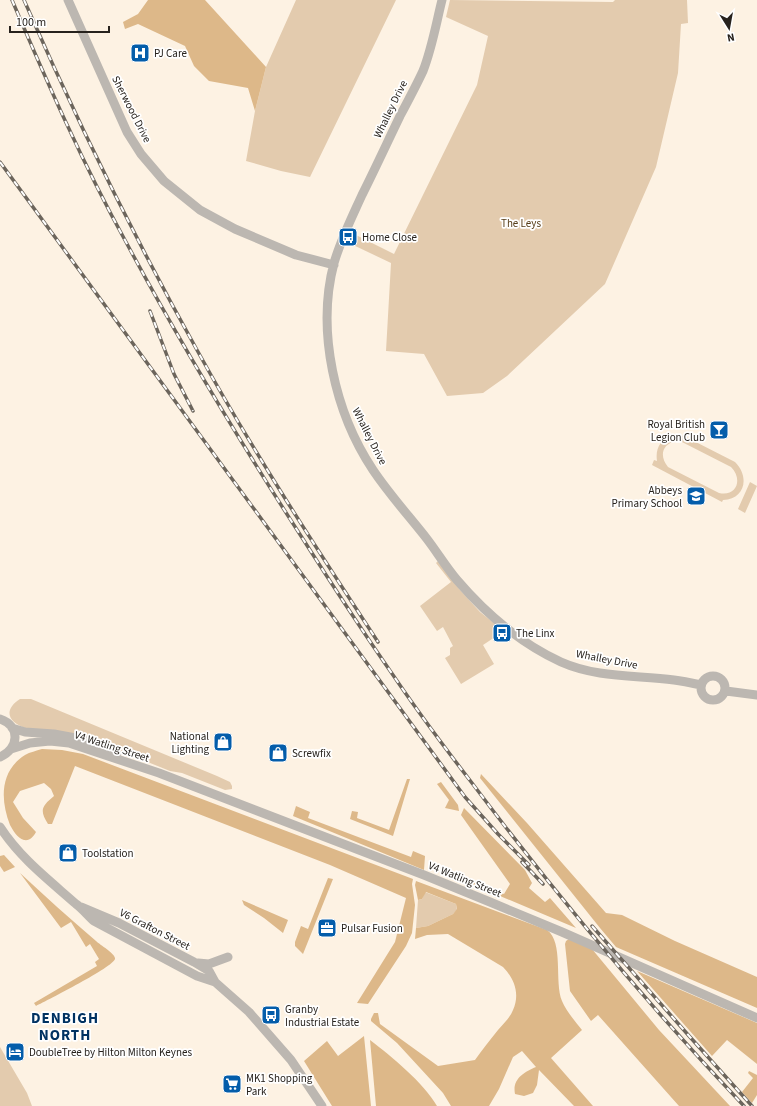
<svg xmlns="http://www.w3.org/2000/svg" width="757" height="1106" font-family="'Source Sans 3',sans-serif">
<rect width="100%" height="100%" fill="#fdf2e3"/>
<path fill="#e3cbae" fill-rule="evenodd" d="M296 0H396L310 177 281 171 246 161 255 111 266 67Z
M450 0 613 2 615 0H687L688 23 681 24 678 73 656 167 605 284 507 376 483 393 447 396 424 354 386 351 391 263 349 243 354 234 394 254 477 85 488 36 446 17Z
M673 435 684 436 735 462C750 477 745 499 723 500L722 502 652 465 654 460 657 461C655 448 661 439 673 435ZM676 441 682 442 731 467C743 479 737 497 719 493L668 467C659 456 662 444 676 441Z
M750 482 757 486 745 513 738 509Z
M438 561 460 590 480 612 504 631 483 645 494 664 461 684 445 658 450 655V648L453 646 443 627 437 631 420 606 451 582 436 563Z
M20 699H31L217 776 230 782 232 786V789L225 790 182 773 170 771 93 740 25 728C8 722 3 710 20 699Z
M425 892 456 904 457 910 453 914 428 926 416 928 418 900 422 899Z
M0 1047 27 1093 32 1106H0Z"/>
<path fill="#ddb889" d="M148 0H205L266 67 255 111 248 88 209 81 194 66 185 46 138 24 125 29 123 22 138 14Z
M42 749 62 750 83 754 413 879 412 884 415 905 412 933 406 946 368 1004 357 1003 395 942 406 898 330 865 75 766 52 824H48C39 810 42 806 54 796L51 789 44 783 20 791 13 802 23 818 36 832C33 837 30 841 24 840 17 838 13 830 10 825 0 799 0 771 25 755 30 752 36 751 42 749Z
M481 774 527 823 606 913 622 915 675 941 757 977V1008L616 947 600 928 480 778Z
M407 779H410L393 836 350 819 352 811 358 812 357 818 389 830Z
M441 782 458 805 459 811 445 808 449 800 437 784Z
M296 806 310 812 308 818 411 857 413 851 425 856 424 870 293 816Z
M464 808 525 870 532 883 529 888 545 902 550 898 576 928 474 885 470 881 504 894 510 884 461 815Z
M4 855 15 867 4 872 0 866V856Z
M20 873C45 896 70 919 96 941 100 945 116 954 115 959 113 967 48 1000 36 1006L34 1003 97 966 95 962 99 959 90 944 86 947 71 922 61 928Z
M328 878 333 879 303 954 295 946V942L301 926 308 929Z
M416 881 547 930C564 942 554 982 562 1001 566 1011 575 1021 582 1030L551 1058 593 1106H574L539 1070 537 1085 533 1093 524 1096 515 1094C512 1079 524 1072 536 1067L522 1051 513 1057 499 1089 489 1106H451L443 1093 397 1043 371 1021V1019L374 1013H378L380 1024 438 1066 475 1060C482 1050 490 1040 498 1030 503 1024 510 1018 513 1010 520 995 515 979 503 967L448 934 427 935 415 939 416 928 428 926 453 914 457 909 456 904 426 892 422 899 418 900 415 885Z
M242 900 288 920 283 933 264 918 244 905Z
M569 939 592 949 659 1030 730 1106H679L598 1015 591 1021 570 991 565 944 566 941Z
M637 971 757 1023V1064L727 1040 712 1056Z
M364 1036 371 1106H332L304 1061 327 1041 338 1056Z
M370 1040C392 1057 423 1082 437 1106H376Z
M749 1071 757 1075V1095L752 1103 742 1092 753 1078 748 1073Z"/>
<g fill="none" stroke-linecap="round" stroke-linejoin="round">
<path stroke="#bcb7b1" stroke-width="9" d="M68 0 127 132 141 154 164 181 200 210 235 229 296 255 334 265
M442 0C436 24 432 48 423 71 416 86 408 101 400 116 387 143 375 169 362 195 352 217 341 239 334 263 316 331 335 413 373 470 389 494 409 516 427 539 437 552 446 567 457 580 486 614 520 643 561 662 597 678 636 675 674 680 683 681 692 683 701 685
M701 688a12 12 0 1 1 24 0a12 12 0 1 1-24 0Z
M726 691 757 695
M0 719C21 726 19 749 0 757
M12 728 25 732 54 734 86 740 117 753
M11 749 30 743 50 741 69 743 159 773 424 875 490 902 562 932 757 1018
M0 827C20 858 49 880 76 904 83 909 88 916 94 921L197 976 215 982 249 1012 291 1060 322 1106
M81 907 119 923 194 962 209 971 215 982
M198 963 209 964 228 957"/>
<defs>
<path id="rail" d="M12 0C47 82 83 164 126 242 180 343 239 440 301 536 331 583 361 629 393 675 418 712 445 748 472 783 557 896 647 1004 744 1106
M24 0C76 119 134 237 197 350 252 450 315 546 378 642
M0 162 465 797 498 834 529 865
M150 311 174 374 193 411
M522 862 543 884
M592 926 690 1037 752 1106"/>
</defs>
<use href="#rail" stroke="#6c655c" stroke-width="3.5"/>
<use href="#rail" stroke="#fff" stroke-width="2" stroke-dasharray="6" stroke-linecap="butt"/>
</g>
<defs>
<symbol id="hospital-square" viewBox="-11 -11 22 22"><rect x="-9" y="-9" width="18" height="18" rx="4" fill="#045daa" stroke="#fff"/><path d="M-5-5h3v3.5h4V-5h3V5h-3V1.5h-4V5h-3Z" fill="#fff"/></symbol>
<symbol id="bus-square" viewBox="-11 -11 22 22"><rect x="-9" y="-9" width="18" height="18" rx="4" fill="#045daa" stroke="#fff"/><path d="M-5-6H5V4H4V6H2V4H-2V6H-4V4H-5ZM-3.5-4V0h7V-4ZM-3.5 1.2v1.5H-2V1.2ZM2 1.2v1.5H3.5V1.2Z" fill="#fff"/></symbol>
<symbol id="bar-square" viewBox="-11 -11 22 22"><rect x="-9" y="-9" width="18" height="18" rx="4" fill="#045daa" stroke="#fff"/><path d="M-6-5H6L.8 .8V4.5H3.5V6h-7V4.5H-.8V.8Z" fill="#fff"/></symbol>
<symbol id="school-square" viewBox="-11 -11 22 22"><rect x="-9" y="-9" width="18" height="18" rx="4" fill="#045daa" stroke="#fff"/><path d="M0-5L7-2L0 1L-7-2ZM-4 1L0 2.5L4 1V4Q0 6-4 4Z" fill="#fff"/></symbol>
<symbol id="shop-square" viewBox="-11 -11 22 22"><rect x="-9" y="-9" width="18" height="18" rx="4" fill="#045daa" stroke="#fff"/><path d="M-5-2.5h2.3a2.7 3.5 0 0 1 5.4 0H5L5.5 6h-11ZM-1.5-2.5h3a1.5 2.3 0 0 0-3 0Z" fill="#fff"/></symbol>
<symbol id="office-square" viewBox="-11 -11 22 22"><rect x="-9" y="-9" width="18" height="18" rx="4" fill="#045daa" stroke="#fff"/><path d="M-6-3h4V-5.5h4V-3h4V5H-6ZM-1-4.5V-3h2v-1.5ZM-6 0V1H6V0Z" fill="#fff"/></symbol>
<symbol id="hotel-square" viewBox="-11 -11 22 22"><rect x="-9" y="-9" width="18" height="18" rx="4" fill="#045daa" stroke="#fff"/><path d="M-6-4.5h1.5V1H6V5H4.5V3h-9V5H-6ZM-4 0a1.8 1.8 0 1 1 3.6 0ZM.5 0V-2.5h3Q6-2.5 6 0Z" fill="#fff"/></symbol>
<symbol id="supermarket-square" viewBox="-11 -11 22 22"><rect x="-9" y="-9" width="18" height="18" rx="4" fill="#045daa" stroke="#fff"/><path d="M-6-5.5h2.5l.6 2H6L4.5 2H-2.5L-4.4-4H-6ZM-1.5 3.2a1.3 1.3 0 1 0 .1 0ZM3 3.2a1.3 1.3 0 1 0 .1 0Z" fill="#fff"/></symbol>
</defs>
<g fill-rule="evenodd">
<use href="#hospital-square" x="129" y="42" width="22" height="22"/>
<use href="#bus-square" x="337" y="226" width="22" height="22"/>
<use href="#bar-square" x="708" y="419" width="22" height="22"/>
<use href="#school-square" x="685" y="485" width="22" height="22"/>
<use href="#bus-square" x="491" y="622" width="22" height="22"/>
<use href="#shop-square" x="212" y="731" width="22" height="22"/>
<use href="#shop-square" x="267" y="742" width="22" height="22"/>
<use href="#shop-square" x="57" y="842" width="22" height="22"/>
<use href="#office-square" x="316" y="917" width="22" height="22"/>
<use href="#bus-square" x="260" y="1004" width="22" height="22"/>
<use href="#hotel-square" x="4" y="1041" width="22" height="22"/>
<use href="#supermarket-square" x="221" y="1073" width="22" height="22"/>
</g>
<g text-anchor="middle" stroke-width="3.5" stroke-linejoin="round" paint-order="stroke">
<g font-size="11" fill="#27221d" stroke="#fff" text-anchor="start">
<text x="154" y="57">PJ Care</text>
<text x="362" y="241">Home Close</text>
<text x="705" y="428" text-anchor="end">Royal British<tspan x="705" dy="13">Legion Club</tspan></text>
<text x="682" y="494" text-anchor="end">Abbeys<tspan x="682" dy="13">Primary School</tspan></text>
<text x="516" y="637">The Linx</text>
<text x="209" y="740" text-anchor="end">National<tspan x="209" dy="13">Lighting</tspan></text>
<text x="292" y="757">Screwfix</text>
<text x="82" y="857">Toolstation</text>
<text x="341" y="932">Pulsar Fusion</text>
<text x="285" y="1013">Granby<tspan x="285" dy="13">Industrial Estate</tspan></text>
<text x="29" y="1056">DoubleTree by Hilton Milton Keynes</text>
<text x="246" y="1082">MK1 Shopping<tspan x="246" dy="13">Park</tspan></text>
</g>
<g font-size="11" fill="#27221d" stroke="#fff">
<text transform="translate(132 109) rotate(63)" y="4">Sherwood Drive</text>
<text transform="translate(390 109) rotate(-64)" y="4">Whalley Drive</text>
<text transform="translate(370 436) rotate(63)" y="4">Whalley Drive</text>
<text transform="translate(607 659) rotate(11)" y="4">Whalley Drive</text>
<text transform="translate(112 746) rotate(18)" y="4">V4 Watling Street</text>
<text transform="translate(465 879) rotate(22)" y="4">V4 Watling Street</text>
<text transform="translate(155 929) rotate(27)" y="4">V6 Grafton Street</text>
</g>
<g font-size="11" fill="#553b16" stroke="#fff">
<text x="521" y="227">The Leys</text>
</g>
<g font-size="15" font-weight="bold" letter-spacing="1" fill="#003262" stroke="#fff">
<text x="65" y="1023">DENBIGH<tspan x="65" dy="17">NORTH</tspan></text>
</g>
</g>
<g transform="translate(729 28) rotate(169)" stroke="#ffffff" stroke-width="3" paint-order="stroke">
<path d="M0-3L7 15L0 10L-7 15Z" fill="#27221d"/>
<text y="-6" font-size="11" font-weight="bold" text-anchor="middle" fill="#27221d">N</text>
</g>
<path d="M10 26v6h99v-6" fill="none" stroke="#27221d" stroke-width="2"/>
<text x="16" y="26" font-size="12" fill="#27221d" stroke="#ffffff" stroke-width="3" paint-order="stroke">100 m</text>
</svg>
